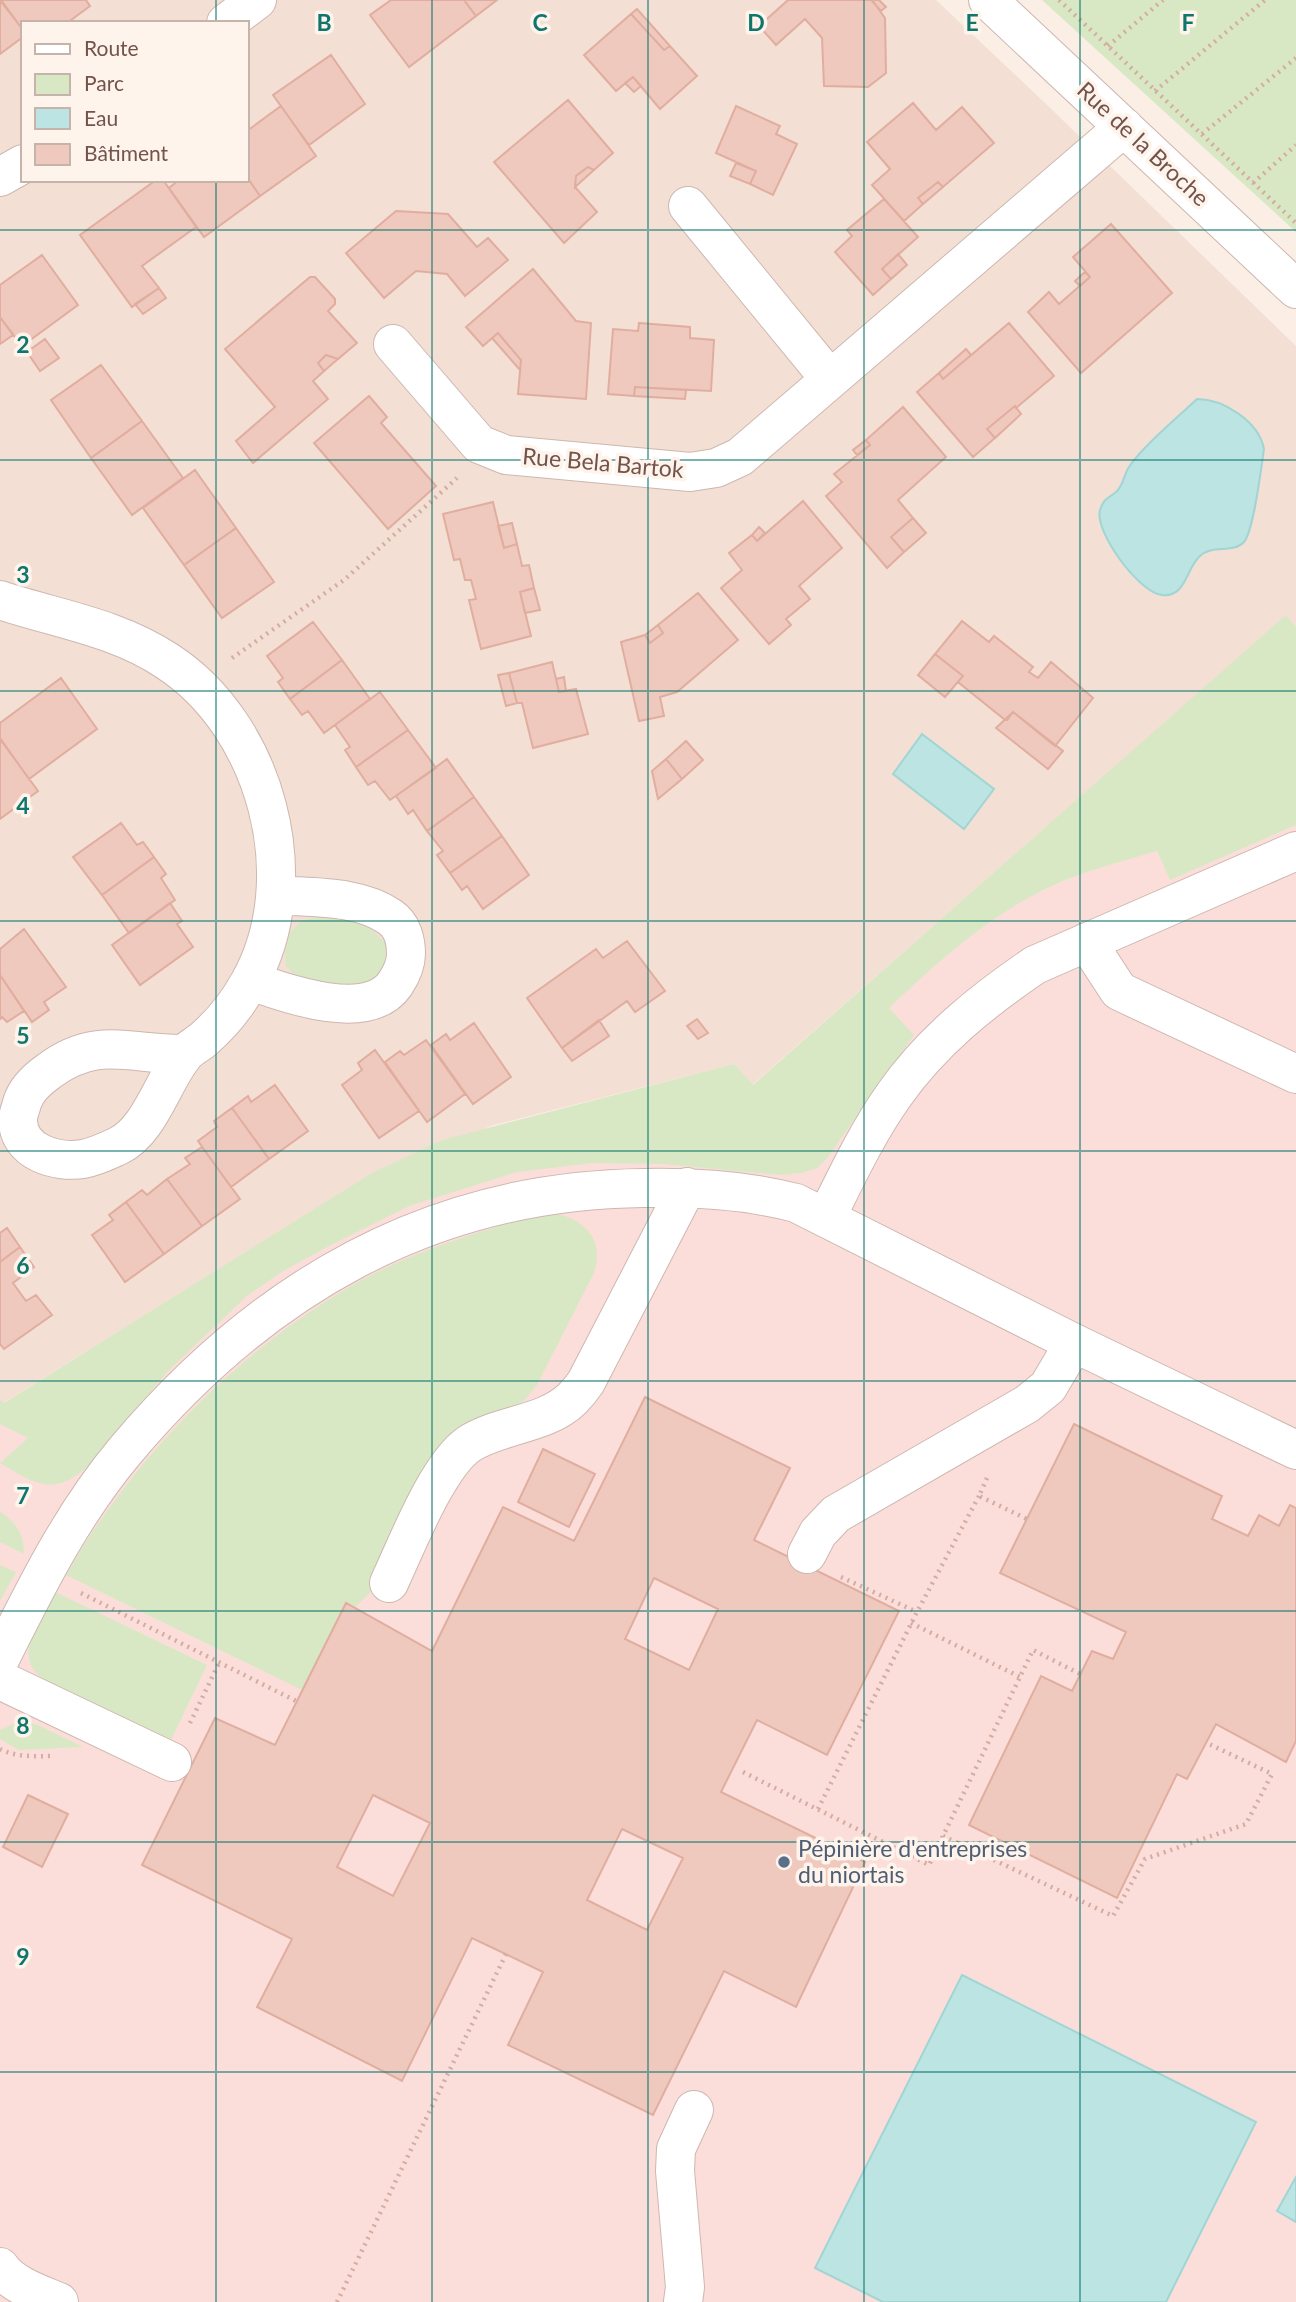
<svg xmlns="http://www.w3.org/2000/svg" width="1296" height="2302" font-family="Lato,sans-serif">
<rect width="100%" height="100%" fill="#fbefe5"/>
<path fill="#f3dfd4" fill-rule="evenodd" d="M0 0H936L1044 102 1296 346V627L1286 616 752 1085 734 1064 490 1126 268 1239 3 1403 0 1399ZM23 23H247V180H23Z"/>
<path fill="#fbdeda" d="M1286 615 1296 627V2302H0V1399L4 1403 372 1173 442 1140 734 1064 753 1085Z"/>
<path fill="#d9e8c4" d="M1042 0H1296V232Z
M1286 615 1296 627V825L1170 880 1157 851C1127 860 1095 868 1065 880 996 909 943 957 889 1008L914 1035 828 1157 817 1168 802 1173 780 1175 663 1164 593 1163 517 1172 409 1206 331 1245 283 1271 247 1296 169 1370 86 1468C53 1497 33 1483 0 1463L28 1438 0 1424V1399L4 1403 372 1173 442 1140 734 1064 753 1085Z
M316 917C348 918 364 918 386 944L385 966 372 983 353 988 297 978 286 966 285 953 290 932 301 921Z
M545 1212C580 1215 606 1236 594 1273L537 1385 525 1400 509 1410 376 1587 354 1608 345 1604 302 1690 66 1575C77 1557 87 1538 100 1521 170 1420 266 1330 375 1273 429 1246 488 1229 545 1212Z
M0 1511C16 1523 24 1533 24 1554L0 1542Z
M0 1565 16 1572 0 1601Z
M55 1592 207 1665 170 1742 57 1687C48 1682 36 1676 31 1665 21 1643 45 1611 55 1592Z
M26 1722 38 1725 83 1747 19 1750 0 1739V1730L16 1723Z"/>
<path fill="#bbe4e3" stroke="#a1d5d4" stroke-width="2" d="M1197 399C1224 399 1259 422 1264 449 1261 468 1254 530 1244 542 1233 554 1212 544 1200 556 1186 568 1186 598 1162 595 1138 592 1094 531 1100 510 1104 497 1110 498 1117 491 1124 484 1124 474 1129 467 1144 445 1177 418 1197 399Z
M922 734 994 789 964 829 893 774Z
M962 1975 1256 2122 1166 2302H883L815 2268Z
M1296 2177V2222L1277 2211Z"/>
<path fill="#efc9be" stroke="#e1ad9f" stroke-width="2" fill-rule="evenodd" d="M0 0 23 30V37L0 54Z
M1 0H86L90 6 67 23H23V30Z
M391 0H464L476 16 409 67 370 15Z
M464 0H497L476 16Z
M788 0H872L885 18 886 73 868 87 824 86 822 38 805 19 776 45 759 26Z
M871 0H879L886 7 881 11Z
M637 9 670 46 664 50 631 14Z
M631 14 664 50 670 46 697 76 660 109 633 77 616 91 584 55Z
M331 55 365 104 309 145 273 95Z
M633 77 641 86 634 92 625 83Z
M568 100 613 153 594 170 588 167 576 176 575 187 597 212 564 243 494 162Z
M913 103 936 130 962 107 994 143 943 187 938 182 918 198 923 204 904 221 872 185 890 169 867 142Z
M281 106 316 156 260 196 247 177V131Z
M736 106 780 126 776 134 797 144 773 195 750 184 756 171 716 153Z
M736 163 756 171 750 184 730 176Z
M588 167 594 170 575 187 576 176Z
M247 177 260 196 204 237 169 188 179 180H247Z
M156 180H163L196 227 142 266 159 288 132 307 80 235Z
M938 182 943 187 923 204 918 198Z
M884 199 918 237 882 269 891 279 873 295 835 252 852 236 847 230Z
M396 211 448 214 477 247 488 238 508 260 465 296 447 274 416 271 384 298 346 253Z
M1111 224 1172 293 1081 373 1028 312 1049 292 1059 304 1090 277 1073 257Z
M898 254 907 265 891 279 882 269Z
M42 255 78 305 22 346 0 317V285Z
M533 269 576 321 591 323 586 399 518 394 521 360 498 333 483 346 466 327Z
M1085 272 1090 277 1080 286 1075 281Z
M310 277H315L335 299V304L328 311 357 343 338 359 326 355 318 363 324 371 313 381 328 399 253 463 236 441 275 407 225 349Z
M159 288 166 298 143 314 135 304Z
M0 317 13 335 0 344Z
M639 323 690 327V338L714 340 711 391 635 387 634 396 608 394 613 329 638 331Z
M1009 323 1054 376 1016 408 1015 406 987 429 995 438 973 457 917 392 939 373 943 379Z
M498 333 521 360 520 370 492 338Z
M45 339 59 358 40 371 27 352Z
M966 349 971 355 943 379 939 373Z
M326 355 338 359 324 371 318 363Z
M101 365 142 421 91 458 51 400Z
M635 387 686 390 685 399 634 396Z
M369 396 387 417 381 423 436 486 388 529 314 443Z
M1015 406 1021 414 995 438 987 429Z
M903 407 946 457 898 500 913 518 891 537 904 552 887 568 826 496 842 482 834 474 870 445 866 440Z
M142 421 183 478 132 515 91 458Z
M866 440 870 445 857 455 853 450Z
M195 470 236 528 184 565 143 508Z
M803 501 842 548 799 586 810 599 786 619 791 625 769 644 721 588 742 570 729 553 752 535 757 541Z
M493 502 504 548 517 544 522 566 529 565 534 588 520 592 531 636 481 649 469 600 476 599 471 580H465L460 559 454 560 443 514Z
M913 518 926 533 904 552 891 537Z
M512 523 517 544 504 548 498 526Z
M759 527 765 533 757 541 752 535Z
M236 528 274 582 222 618 184 565Z
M534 588 540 610 525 613 520 592Z
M698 593 738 640 677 692 660 697 664 716 639 721 621 642 645 635 650 643 663 633 658 625Z
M962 621 989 642 994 636 1033 667 1029 672 1038 678 1051 662 1093 698 1055 746 1013 712 1007 720 1004 719 958 682 963 676 935 654Z
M313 622 342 660 290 699 278 682 283 678 267 656Z
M658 625 663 633 650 643 645 635Z
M935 654 963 676 945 697 918 675Z
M342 660 370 699 324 733 308 711 302 715 290 699Z
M552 662 559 692 576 689 588 734 533 748 522 703H517L509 673Z
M509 673 517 703 506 706 498 675Z
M564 677 566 691 559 692 556 679Z
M61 678 97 729 29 779 0 738V723Z
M380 692 408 730 356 767 345 750 350 747 335 725Z
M1013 712 1063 751 1048 769 996 728Z
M408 730 436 768 390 800 375 781 368 785 356 767Z
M0 739 38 791 0 819Z
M686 741 703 760 682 779 666 759Z
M447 759 474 797 427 831 413 810 408 814 396 796Z
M666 759 682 779 658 799 652 771Z
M474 797 502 836 450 873 437 855 443 851 427 831Z
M121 823 137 845 143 842 154 857 102 895 73 857Z
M502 836 529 875 483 909 467 886 462 890 450 873Z
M154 857 166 874 161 878 175 900 129 933 102 895Z
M170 903 182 921 177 924 193 947 140 985 112 945Z
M24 929 66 987 44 1002 49 1010 32 1022 0 975V949Z
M627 941 665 991 635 1012 627 1001 562 1048 527 998 596 949 603 958Z
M0 975 24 1011 7 1022 2 1017 0 1019Z
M697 1019 708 1033 698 1039 687 1026Z
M599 1020 609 1036 572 1061 562 1048Z
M474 1023 511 1077 473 1104 431 1045 446 1034 450 1040Z
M426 1040 465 1094 427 1122 385 1062 400 1051 404 1055Z
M375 1050 419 1111 379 1138 342 1085 362 1070 358 1063Z
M275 1085 308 1131 269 1159 232 1108 248 1096 251 1102Z
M232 1108 269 1159 231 1187 198 1141 217 1127 214 1121Z
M202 1147 240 1199 202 1226 167 1179 190 1164 185 1158Z
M167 1179 202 1226 164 1254 126 1202 142 1190 147 1195Z
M126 1202 164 1254 125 1282 92 1235 113 1220 109 1215Z
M7 1228 20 1247 0 1262V1233Z
M20 1247 34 1267 13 1283 26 1301 36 1295 52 1315 4 1349 0 1344V1262Z
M645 1397 790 1468 754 1540 899 1611 827 1755 757 1720 721 1792 865 1862 796 2007 724 1971 653 2115 508 2045 543 1972 472 1938 402 2081 257 2007 292 1939 142 1865 215 1718 275 1745 346 1603 432 1651 503 1507 574 1541ZM654 1578 718 1609 689 1670 625 1639ZM373 1795 430 1823 393 1896 337 1867ZM622 1829 683 1858 647 1930 587 1900Z
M1074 1424 1222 1496 1212 1519 1248 1536 1259 1515 1279 1526 1290 1505 1296 1508V1741L1286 1762 1216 1724 1187 1779 1177 1774 1117 1898 969 1825 1041 1676 1072 1691 1092 1651 1113 1659 1126 1632 1000 1573Z
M543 1449 595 1474 569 1527 518 1502Z
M28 1795 68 1814 42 1867 3 1847Z"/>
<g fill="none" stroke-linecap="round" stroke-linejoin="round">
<defs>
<path id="minor" d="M988 0 1296 289
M226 23 257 0
M0 177 23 164
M688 206 829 378
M393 344 479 444 506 455 690 472 716 468 740 457 1124 127
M0 600C57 619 116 627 167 661 266 725 308 879 249 983 238 1003 222 1023 205 1038 199 1044 189 1048 184 1055 163 1080 150 1131 118 1146 107 1151 95 1157 83 1159 56 1163 17 1152 18 1119 18 1114 21 1108 22 1103 26 1090 39 1078 49 1071 97 1035 130 1055 184 1054
M1087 942 1119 991 1296 1074
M251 981C287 994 368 1023 395 984 401 975 406 964 406 954 406 940 402 925 390 917 358 895 313 898 276 895
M826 1218C847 1176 867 1133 894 1095 931 1042 982 1001 1035 965L1296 851
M807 1554 818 1533 836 1514 1027 1404 1048 1387 1074 1343
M389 1583C406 1547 437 1466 469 1444 500 1424 545 1425 572 1399 577 1394 582 1388 586 1382L687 1187
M0 1659C36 1587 72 1514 125 1451 261 1289 429 1190 644 1188 696 1187 746 1190 796 1203L1074 1343 1296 1450
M0 1680 172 1762
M0 2267C12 2285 40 2294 59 2302
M683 2302 685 2287 675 2171 676 2149 694 2110"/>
</defs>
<use href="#minor" stroke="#ceb7af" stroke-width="40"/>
<path stroke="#d4aca1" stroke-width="4.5" stroke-dasharray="2 5" stroke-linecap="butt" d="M1059 0 1296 223
M1108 46 1163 0
M1155 91 1265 0
M1202 134 1296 58
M1253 183 1296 145
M232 658 344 580 457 478
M987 1478 979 1496 1027 1519
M841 1577 917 1612
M81 1593 296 1701
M911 1623 1020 1677
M190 1723 220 1661
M0 1749C18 1758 36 1756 55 1756
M743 1772 929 1865 1033 1650 1080 1674
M818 1809 917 1612 979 1496
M943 1836 1113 1916 1145 1859 1246 1824 1272 1774 1207 1743
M337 2302 506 1954"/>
<use href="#minor" stroke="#fff" stroke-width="38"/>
</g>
<path fill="none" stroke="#0f766e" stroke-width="2" stroke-opacity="0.55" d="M216 0V23M432 0V2302M648 0V2302M864 0V2302M1080 0V2302M216 180V2302M0 230H1296M0 460H1296M0 691H1296M0 921H1296M0 1151H1296M0 1381H1296M0 1611H1296M0 1842H1296M0 2072H1296"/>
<circle fill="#5c6f8a" stroke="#fef4eb" stroke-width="2.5" cx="784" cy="1862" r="7"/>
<g text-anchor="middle" stroke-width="7" stroke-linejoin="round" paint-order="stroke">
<g font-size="23" fill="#73534c" stroke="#fef4eb">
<text transform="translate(1143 144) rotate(43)" y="8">Rue de la Broche</text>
<text transform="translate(603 463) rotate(5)" y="8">Rue Bela Bartok</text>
</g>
<g font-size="23" fill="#4e5e75" stroke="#fef4eb" text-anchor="start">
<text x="798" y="1857">Pépinière d'entreprises<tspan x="798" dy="26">du niortais</tspan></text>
</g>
</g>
<g font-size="23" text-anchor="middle" font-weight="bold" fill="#0f766e" stroke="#fef4eb" stroke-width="7" stroke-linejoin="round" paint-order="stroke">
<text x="324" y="31">B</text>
<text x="540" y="31">C</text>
<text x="756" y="31">D</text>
<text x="972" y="31">E</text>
<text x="1188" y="31">F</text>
<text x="23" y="353">2</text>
<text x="23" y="583">3</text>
<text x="23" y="814">4</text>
<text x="23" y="1044">5</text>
<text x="23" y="1274">6</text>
<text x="23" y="1504">7</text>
<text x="23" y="1734">8</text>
<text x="23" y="1965">9</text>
</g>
<rect x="21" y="21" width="228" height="161" fill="#fef4eb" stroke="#c6b4ab" stroke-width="2"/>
<rect x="35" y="44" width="35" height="10" fill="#ffffff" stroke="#c6b4ab" stroke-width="2"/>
<text x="84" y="56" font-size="21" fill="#73534c">Route</text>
<rect x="35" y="74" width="35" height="21" fill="#d9e8c4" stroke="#c6b4ab" stroke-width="2"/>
<text x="84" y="91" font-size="21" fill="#73534c">Parc</text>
<rect x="35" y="108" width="35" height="21" fill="#bbe4e3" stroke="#c6b4ab" stroke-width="2"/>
<text x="84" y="126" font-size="21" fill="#73534c">Eau</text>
<rect x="35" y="144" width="35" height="21" fill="#efc9be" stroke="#c6b4ab" stroke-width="2"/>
<text x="84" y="161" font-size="21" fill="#73534c">Bâtiment</text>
</svg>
